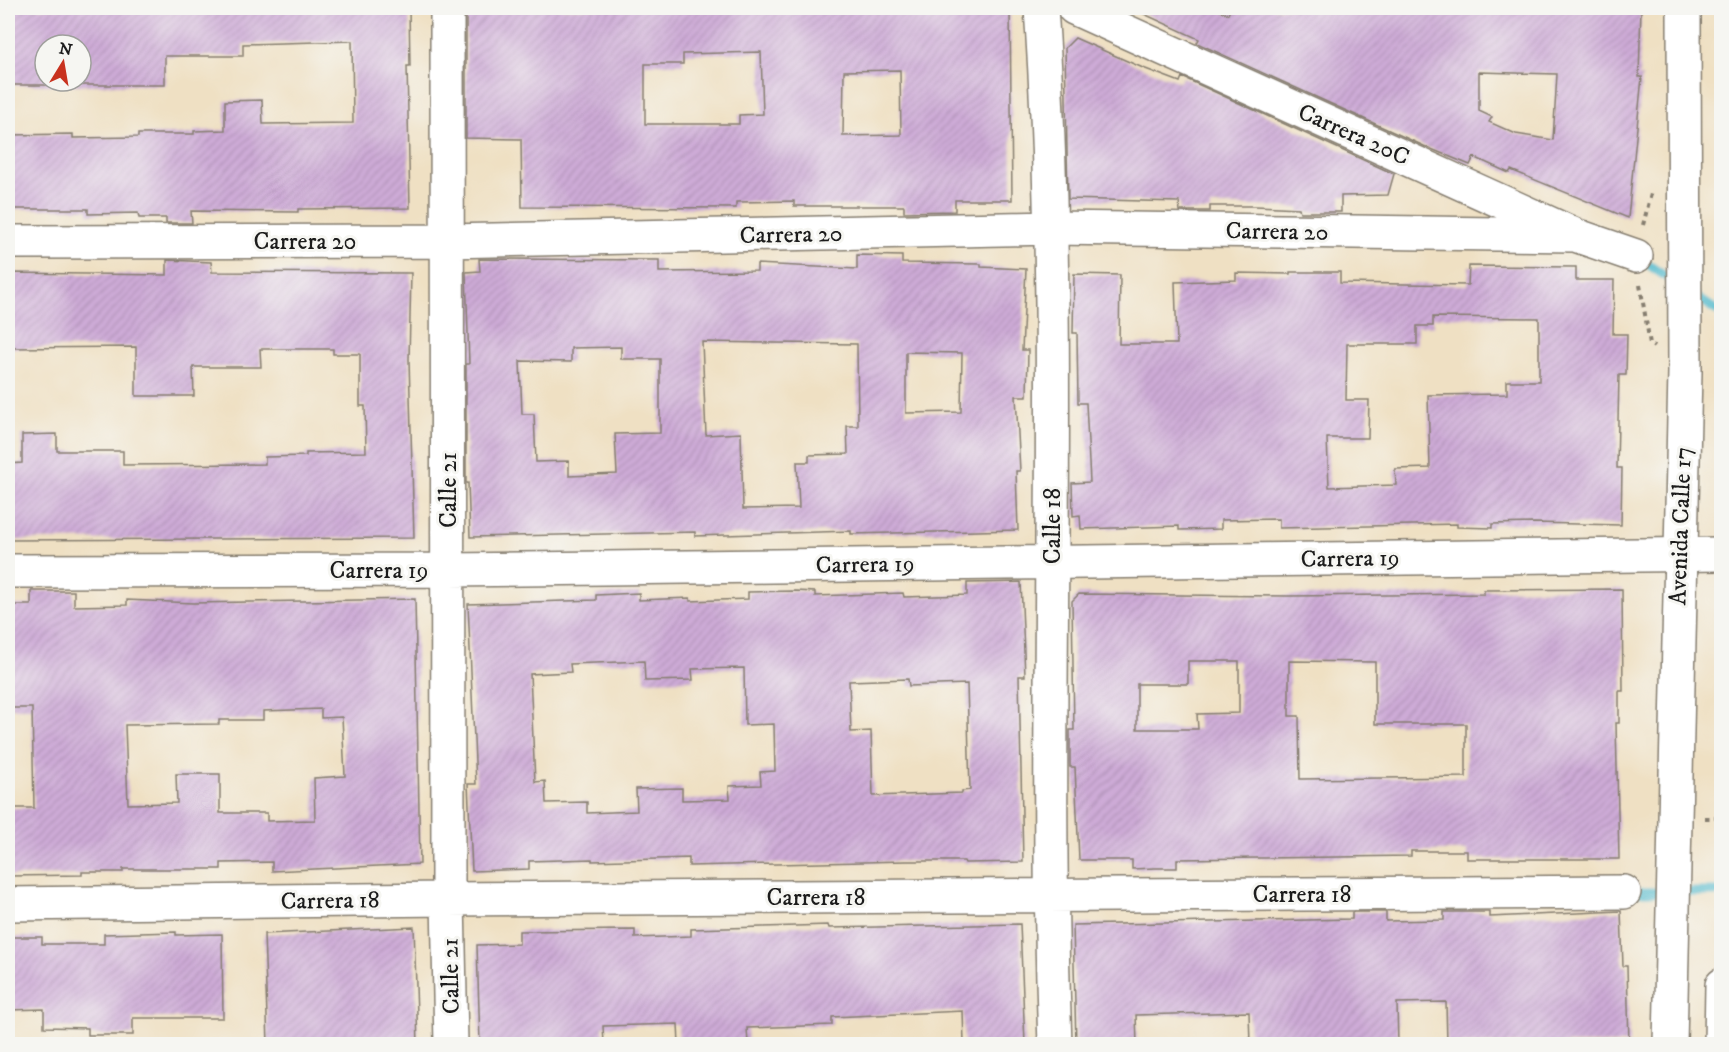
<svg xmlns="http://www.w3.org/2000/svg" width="1729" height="1052" font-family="'IM FELL DW Pica',serif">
<defs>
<pattern id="building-hatch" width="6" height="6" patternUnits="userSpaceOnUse" patternTransform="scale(1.5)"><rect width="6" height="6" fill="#ceabd7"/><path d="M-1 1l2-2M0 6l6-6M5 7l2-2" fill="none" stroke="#b093b8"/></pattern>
</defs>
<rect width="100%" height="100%" fill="#f6f6f2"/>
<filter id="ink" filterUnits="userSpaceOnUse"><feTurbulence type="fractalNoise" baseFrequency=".0167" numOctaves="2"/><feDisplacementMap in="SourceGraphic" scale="12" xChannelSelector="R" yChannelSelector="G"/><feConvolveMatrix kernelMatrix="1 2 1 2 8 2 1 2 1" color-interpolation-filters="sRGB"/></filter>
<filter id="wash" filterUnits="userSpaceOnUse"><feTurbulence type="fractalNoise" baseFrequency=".008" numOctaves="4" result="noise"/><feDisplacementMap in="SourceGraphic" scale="24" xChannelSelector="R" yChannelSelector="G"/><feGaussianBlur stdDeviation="1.35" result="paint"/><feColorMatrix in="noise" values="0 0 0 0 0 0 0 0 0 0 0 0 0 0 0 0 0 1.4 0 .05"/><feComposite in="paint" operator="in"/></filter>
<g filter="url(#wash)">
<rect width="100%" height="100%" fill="#efe0c3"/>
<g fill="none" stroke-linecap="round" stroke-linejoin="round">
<path stroke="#4eb8cb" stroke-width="9" d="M1640 259 1678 285
M1692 294 1722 314
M1630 892H1722"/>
</g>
<g id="blocks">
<path fill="url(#building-hatch)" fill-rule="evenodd" d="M8 8H409L410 66H407L410 208 298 209V212L191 211 192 223H166V218H139L138 213 88 214V209H8V135L73 134V138L138 137V134H194V131L225 130V101L262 100 263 124 353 123 352 41 243 44V56H165V85H8ZM45 45H81V81H45Z
M466 8H1010L1012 200H955V211L904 212V206H794V201L736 202V208L522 207 521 139 466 138ZM761 52 763 114 739 115V124H645V64H683V54ZM900 70 901 135 843 136 844 71Z
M1131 8H1214L1228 14 1231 8H1641L1639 77H1642L1628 218 1511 170 1509 173 1474 157 1470 165 1424 146 1197 43 1199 39ZM1479 72 1557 74 1553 140 1516 134 1489 122 1492 117 1479 111Z
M1075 38 1143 68 1180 82 1182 77 1394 174 1388 195 1341 196V212H1300L1299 208 1255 206H1210V211H1180L1179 202 1068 199 1065 48Z
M857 255 902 256V263L981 264V267L1026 269 1022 350H1028L1027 396H1016L1020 471H1016L1018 530 851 534V531L695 536V532L470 537 468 483H466V364H469L466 272 480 271 479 259 659 260V272L757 271V264L857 269ZM702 342 857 344 858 426H847L848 454 809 455V462H797L799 508 743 509 741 433 706 435ZM621 347V359H660V433L615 434 617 474 569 476V461L536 462 534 414H522L520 361 571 362V348ZM906 352 962 353 961 412 906 413Z
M167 260 211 262 212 272 411 273 409 360 414 538 9 540 8 464 22 463V435L57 434V451H123V465L265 464V457L306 456V453L366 452 365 406H360V354H333V349H260L261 367H193L194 396H136V347L8 348V273L167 275Z
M1469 266 1576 267V280H1614L1613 334H1627L1626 375H1619L1617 468H1622L1621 525 1534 523 1492 524V528L1457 527V524L1279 528V519L1221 520V529L1179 530V526L1081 529 1080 515 1073 516 1072 483 1090 482 1086 403H1078L1077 333H1073L1074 274 1120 275 1119 344H1177L1175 282 1236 280V273L1290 274V272H1340V283L1468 285ZM1433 317 1539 318V381H1507V394L1428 395 1430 468 1395 469 1396 485 1329 487 1327 438H1368L1369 400H1346L1347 344H1417V326H1433Z
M1021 582 1025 676H1019L1023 862 965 863 964 861H906L689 866V858L592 861V859L529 861V869L472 871 468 784H476L468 604 596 600V595L639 593V600L690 598V601L748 599V592L795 591 815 592V596L903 593 904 597 967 595V583ZM644 661 645 681 693 680 692 669 744 668 745 725 774 724 775 771 760 772 761 785 729 786 730 799 682 800V788L636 789 637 811 587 813V802L546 803 545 781 535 782 530 674 571 672 570 664ZM908 679 909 686 967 684 970 790 962 791V793L873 796 871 731 851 732 849 681Z
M1622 589 1623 691H1619V723H1616L1619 859H1467V851H1411V856L1177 859V868H1155L1132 869V860H1079L1075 767H1070V730H1074L1072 601 1079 594 1288 596 1484 594V590ZM1188 661H1239V713L1197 714 1198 729H1137V684H1188ZM1289 661 1375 662V724H1466V777L1300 779 1299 716H1289Z
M31 591H74V606L127 605V600L193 603 415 599 420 864 272 871V862L221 863V869H123V872H82V875L8 876V808H34L32 708H11V692H8V605H31ZM321 709V718L342 717 345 776 314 778 315 820 267 821V813H220V774H176L177 803 128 804 125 725 219 724V720H263V711Z
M1621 911 1623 966H1627L1629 1044H1447L1446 1002 1397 1003 1398 1044H1250L1249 1012 1136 1015 1137 1044H1076L1073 925 1352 919V912H1386V921L1444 920V912H1490V917Z
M1020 924 1025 1044H964L963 1011 832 1017V1025L747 1028 748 1044H679L678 1024 603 1026 604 1044H480L477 945 519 944V931L635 930V938L691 936V929L828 925 829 928Z
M414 927 418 1044H268L264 934Z
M176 932V935L222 934 223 1018H133V1035H88V1028L44 1027V1009L8 1010V937H42V944H104V934Z"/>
</g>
</g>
<g filter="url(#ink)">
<use href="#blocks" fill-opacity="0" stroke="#867e70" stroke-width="1.5"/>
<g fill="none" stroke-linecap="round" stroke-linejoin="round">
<defs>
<path id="minor" d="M447 8 448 899 451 1044
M1041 8C1065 353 1042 699 1055 1044
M1074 8 1575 235 1636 256
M8 242 447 241 1052 228 1575 235
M8 571 449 570 1722 554
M8 904 448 899 1624 892"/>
<path id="major" d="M1670 1044 1685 372 1684 8
M1721 1044 1722 985"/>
</defs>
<use href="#minor" stroke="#867e70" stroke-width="36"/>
<use href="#major" stroke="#867e70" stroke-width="36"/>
<path stroke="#867e70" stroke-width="4" stroke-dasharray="4.5 4.5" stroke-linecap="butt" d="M1643 225 1651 194
M1640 285 1650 344 1654 347
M1705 818H1722"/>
<use href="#minor" stroke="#fff" stroke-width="33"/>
<use href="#major" stroke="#fff" stroke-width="33"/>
</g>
</g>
<g text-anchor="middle" stroke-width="6" stroke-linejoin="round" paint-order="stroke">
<g font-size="24" fill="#1c1c1c" stroke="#f6f6f2">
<text transform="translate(1354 134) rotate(24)" y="8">Carrera 20C</text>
<text transform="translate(1277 231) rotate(1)" y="8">Carrera 20</text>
<text transform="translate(791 234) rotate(-1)" y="8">Carrera 20</text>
<text x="305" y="249">Carrera 20</text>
<text transform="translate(448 490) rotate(-90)" y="8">Calle 21</text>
<text transform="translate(1052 526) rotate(-90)" y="8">Calle 18</text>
<text transform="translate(1680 526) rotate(-88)" y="8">Avenida Calle 17</text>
<text transform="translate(1350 558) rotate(-1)" y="8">Carrera 19</text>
<text transform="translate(865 564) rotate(-1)" y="8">Carrera 19</text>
<text x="379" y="578">Carrera 19</text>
<text x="1302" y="902">Carrera 18</text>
<text x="816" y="905">Carrera 18</text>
<text transform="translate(330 900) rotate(-1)" y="8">Carrera 18</text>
<text transform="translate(450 976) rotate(-91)" y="8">Calle 21</text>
</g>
</g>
<rect width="1729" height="1052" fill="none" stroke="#f6f6f2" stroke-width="30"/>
<g transform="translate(63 63) rotate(11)"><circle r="28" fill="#f6f6f2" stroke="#9f9f9c" stroke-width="1.5"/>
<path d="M0-4.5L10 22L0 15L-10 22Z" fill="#c8321e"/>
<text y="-9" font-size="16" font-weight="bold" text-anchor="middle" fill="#1c1c1c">N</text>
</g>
</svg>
